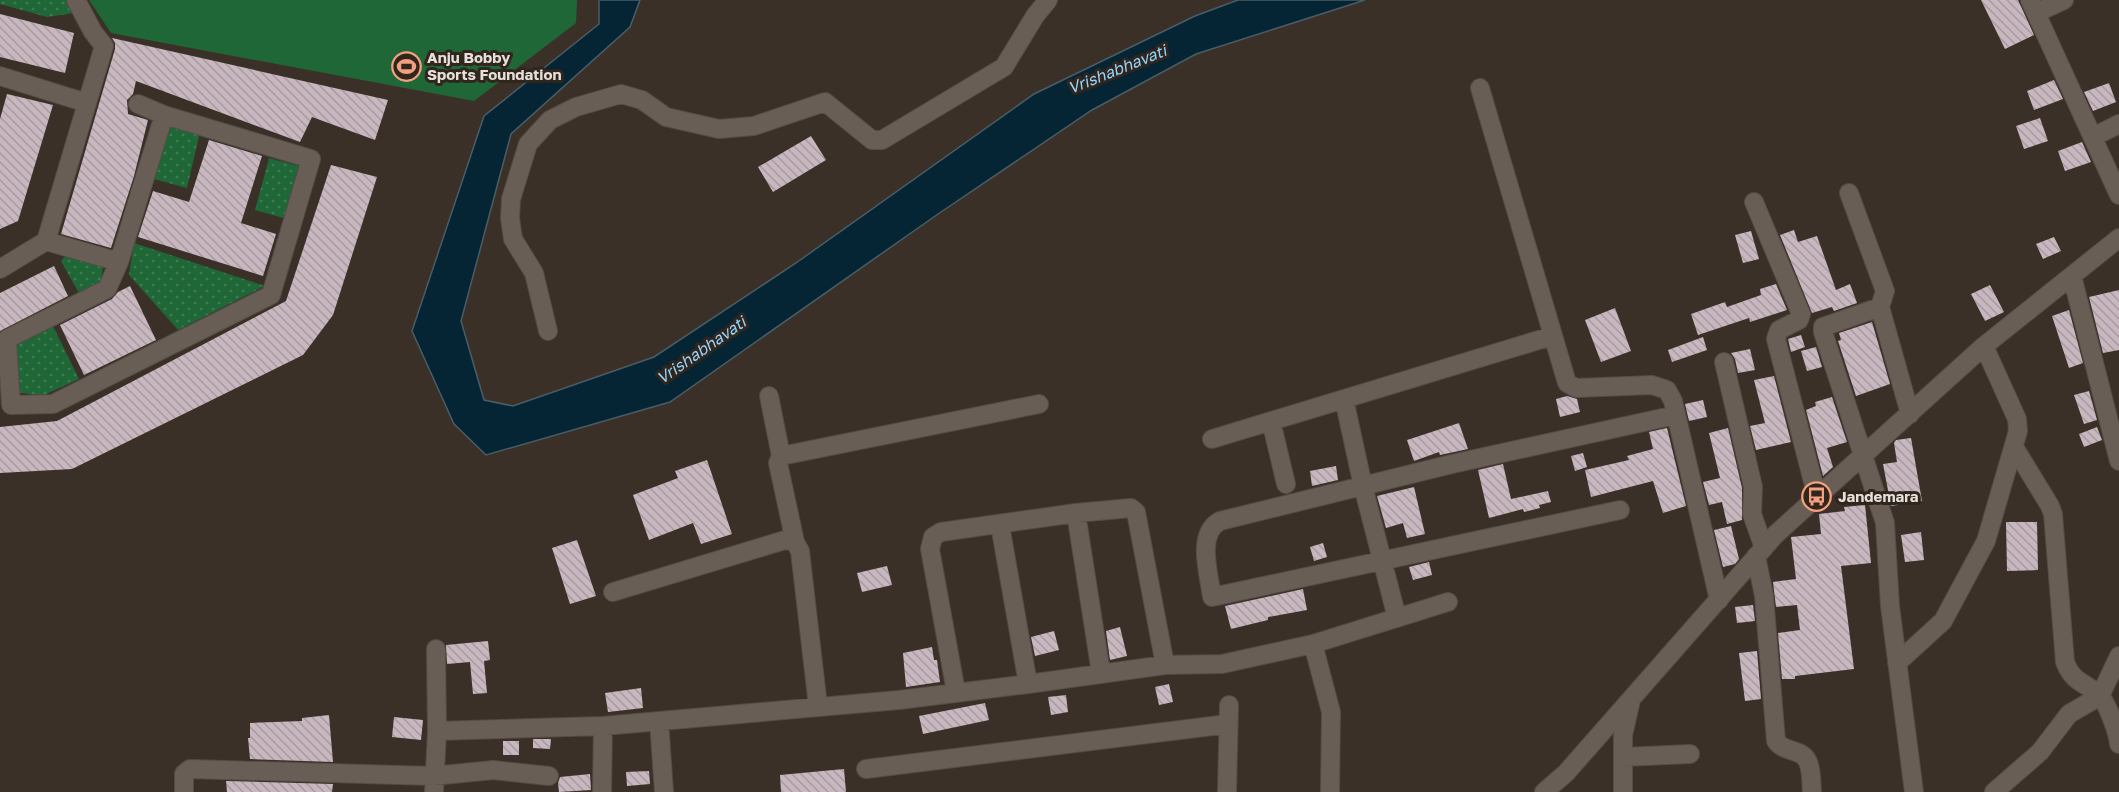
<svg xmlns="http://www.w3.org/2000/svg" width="2119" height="792" font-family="'Golos Text',sans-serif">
<defs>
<pattern id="park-dots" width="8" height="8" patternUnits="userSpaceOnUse" patternTransform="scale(1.5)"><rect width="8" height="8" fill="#1f6737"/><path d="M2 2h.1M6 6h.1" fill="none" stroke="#407c53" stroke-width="1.8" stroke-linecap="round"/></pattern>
<pattern id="building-back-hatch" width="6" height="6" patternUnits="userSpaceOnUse" patternTransform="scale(1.5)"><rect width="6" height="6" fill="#c8b7bf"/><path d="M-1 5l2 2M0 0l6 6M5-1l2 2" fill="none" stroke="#a79aa0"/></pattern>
</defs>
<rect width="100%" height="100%" fill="#3a3027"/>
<path fill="#1f6737" d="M89 0H577L576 23 474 101 111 33Z"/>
<path fill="url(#park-dots)" d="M0 0H67L74 13 47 17 0 4Z
M168 124 200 132 187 188 154 179Z
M269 158 302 167 287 219 255 210Z
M134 243 265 286 178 330 129 275Z
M66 255 103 267 101 283 80 295 61 261Z
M53 326 79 379 42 396 17 392 14 344Z"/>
<path fill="#052535" stroke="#495d66" stroke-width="1.5" d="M599 0H640L630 27 511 134 461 321 484 400 513 406 654 357 796 263 1034 94 1195 16 1238 0H1365L1196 54 1092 110 938 214 670 402 486 455 454 424 412 331 484 116 599 24Z"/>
<path fill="url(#building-back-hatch)" d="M1981 0H2018L2034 35 2005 49Z
M0 14 74 33 65 73 0 57Z
M112 38 388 100 375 140 312 117 300 142 136 81 133 94 127 100 128 114 148 120 134 176 111 248 61 234 115 49V43Z
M2054 80 2063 99 2034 110 2027 91Z
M2109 83 2116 102 2093 111 2084 92Z
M7 94 53 105 18 221 0 229V119Z
M2040 118 2048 141 2024 149 2016 126Z
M811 136 826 160 773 192 758 167Z
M209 140 262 156 241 223 276 234 263 276 138 237 153 191 189 202Z
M2082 142 2091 162 2065 171 2058 151Z
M331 165 377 177 333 315 303 355 72 469 0 473V427L57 421 286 301Z
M1794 230 1798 242 1817 236 1836 290 1850 284 1857 303 1834 311 1832 307 1812 313 1780 235Z
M1751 231 1759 259 1743 263 1735 235Z
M2054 237 2061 251 2043 259 2036 244Z
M54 266 68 296 0 331V293Z
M1776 284 1787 310 1750 322 1749 318 1698 335 1691 314 1725 302 1727 307 1761 295 1760 289Z
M1990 285 2004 312 1985 321 1971 294Z
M130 286 156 340 84 375 60 325 112 299 118 292Z
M2119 290V350L2103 353 2089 297Z
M1615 308 1631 351 1601 362 1585 320Z
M2069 310 2083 363 2069 368 2052 316Z
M1872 322 1890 384 1856 396 1838 341 1841 340 1839 333Z
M1801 335 1805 347 1791 352 1788 339Z
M1703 337 1707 350 1672 362 1668 350Z
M1816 347 1822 367 1807 371 1801 351Z
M1750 349 1755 370 1738 373 1735 359 1731 353Z
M1774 376 1791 442 1756 450 1750 426 1765 423 1754 380Z
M2089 391 2097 420 2084 424 2074 395Z
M1567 396 1577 399 1580 412 1560 417 1556 399Z
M1832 397 1847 442 1827 448 1833 467 1823 476 1806 410 1816 406 1815 402Z
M1703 400 1707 417 1689 421 1685 404Z
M1459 423 1468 449 1440 455 1439 452 1414 461 1407 440Z
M2097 427 2102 440 2084 447 2079 434Z
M1667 428 1686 506 1663 513 1653 481 1591 497 1585 470 1629 460 1627 456 1653 449 1649 432Z
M1728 428 1742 488V520L1727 524 1722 502 1709 505 1703 482 1720 478 1709 433Z
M1911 438 1922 501 1891 506 1883 464 1897 462 1894 443 1896 440Z
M1583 453 1587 467 1575 471 1571 456Z
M707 460 732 534 701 544 693 523 649 540 633 495 678 478 675 471Z
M1503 464 1511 499 1548 491 1551 502 1539 505 1540 508 1524 512 1523 509 1489 518 1478 470Z
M1336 466 1338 480 1312 486 1310 471Z
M1414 487 1425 534 1407 538 1403 523 1386 528 1377 496Z
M1865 505 1871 563 1841 566 1854 669 1795 676V679H1782L1778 633 1800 630 1797 605 1776 607 1773 582 1796 579 1791 537 1821 534 1819 514 1845 511 1844 507Z
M2006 522H2037L2038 570 2007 571Z
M1731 526 1739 559 1735 564 1723 567 1714 530Z
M1921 532 1924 560 1905 562 1901 535Z
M577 540 596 596 570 604 552 548Z
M1323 543 1327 557 1314 561 1310 547Z
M1429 562 1432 575 1413 580 1409 567Z
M887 566 892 585 862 592 857 573Z
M1303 589 1307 610 1268 617V620L1231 629 1225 606Z
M1753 605 1755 621 1737 623 1735 607Z
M1120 627 1127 656 1110 660 1106 631Z
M1054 631 1059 650 1035 656 1031 637Z
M488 641 490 660 484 661 487 693 473 694 470 662 447 664 446 645Z
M932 647 934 660H937L940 682 906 687 903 653Z
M1757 651 1761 699 1745 701 1739 653Z
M1169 684 1173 702 1159 705 1155 687Z
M641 688 643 708 608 712 605 693Z
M1066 695 1068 712 1051 715 1048 697Z
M985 703 989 720 923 734 919 716Z
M329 715 333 762 250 759 248 738H250V723L302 721V718Z
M394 717 423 720 421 740 392 737Z
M533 739H551L550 749 533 748Z
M503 741H519V755H503Z
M844 769 846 792H781L780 775Z
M649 771 650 784 627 786 626 772Z
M590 774 591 790 559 792 558 783 560 777Z
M226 781 333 784 332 792H227Z"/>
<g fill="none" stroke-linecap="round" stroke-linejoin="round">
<defs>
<path id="minor" d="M2030 0 2119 195
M2036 13 2064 0
M0 76 87 103
M1480 88 1567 383 1576 388 1652 385 1667 390 1673 401 1719 600
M138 104 164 115
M2093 137 2119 124
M1849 193 1885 291 1880 307
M1754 202 1801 314 1799 320 1779 330 1776 339 1817 497
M46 241 119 262 107 289 7 339 11 405 53 404 271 295 311 159 164 115 119 262
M0 269 46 241 104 46 93 32 76 0
M2072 276 2119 461
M548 331 534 273 513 239 510 218 511 199 528 144 550 120 576 107 621 94 642 100 666 117 719 129 754 126 825 102 872 140H882L1004 67 1035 16 1048 0
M1724 362 1753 487 1752 514 1764 548
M769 396 781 456
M1344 399 1363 486 1397 618
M1910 414 1880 307 1823 327V332L1885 523 1890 606 1914 792
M1271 421 1286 484
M1212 439 1552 336
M2014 447 2050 506 2053 514 2065 662C2073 683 2085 682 2099 695 2107 702 2118 733 2119 744
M1620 510 1212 597C1209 574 1196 534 1220 521L1452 464 1676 415
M1076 513 1101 673
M1000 525 1028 684
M795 542 778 463 781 456 1039 404
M1756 556 1764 596 1776 741C1784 753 1802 748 1808 762 1812 771 1811 783 1812 792
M613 592 785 540 795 542 800 551 818 706
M1313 644 1448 602
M1897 663 1943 621 1986 541 2018 431 2017 419 1984 346
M956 692 930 549 933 537 941 532 1076 513 1131 508 1136 512 1165 665
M659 721 664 792
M437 731 603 726 899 700 1028 684 1165 665 1222 664 1313 644 1331 712 1330 792
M1623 757 1690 754
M866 769 1228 724
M184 792V774L190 769 433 776 493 770 549 776
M434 792 437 731 436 649
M602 792 603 726
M1227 792 1229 705
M1544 792 1566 773 1776 534 1984 346 2119 238
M1623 792V735L1631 700
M1994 792 2040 752 2069 714 2100 696 2119 656"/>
</defs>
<use href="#minor" stroke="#544c45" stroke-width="20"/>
<use href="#minor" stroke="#695e55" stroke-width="18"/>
</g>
<defs>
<symbol id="stadium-ring" viewBox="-11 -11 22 22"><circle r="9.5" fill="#30261e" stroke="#f2a07f" stroke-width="1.5"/><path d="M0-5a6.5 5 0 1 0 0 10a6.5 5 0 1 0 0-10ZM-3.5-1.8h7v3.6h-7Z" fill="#f2a07f"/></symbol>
<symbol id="bus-ring" viewBox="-11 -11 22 22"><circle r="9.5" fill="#30261e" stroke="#f2a07f" stroke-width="1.5"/><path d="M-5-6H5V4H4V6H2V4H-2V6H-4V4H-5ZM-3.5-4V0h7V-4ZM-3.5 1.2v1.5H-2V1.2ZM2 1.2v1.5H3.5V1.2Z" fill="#f2a07f"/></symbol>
</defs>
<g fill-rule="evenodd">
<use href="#stadium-ring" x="390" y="50" width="33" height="33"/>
<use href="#bus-ring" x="1800" y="480" width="33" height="33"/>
</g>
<g text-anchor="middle" stroke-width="6" stroke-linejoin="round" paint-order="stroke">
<g font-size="15" font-weight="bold" fill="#e7e0da" stroke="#30261e" text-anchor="start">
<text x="427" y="63">Anju Bobby<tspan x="427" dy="17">Sports Foundation</tspan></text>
<text x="1838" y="502">Jandemara</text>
</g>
<g font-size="16" font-style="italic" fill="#92d6ff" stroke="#30261e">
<text transform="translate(1117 69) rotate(-22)" y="6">Vrishabhavati</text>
<text transform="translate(701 350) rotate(-35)" y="6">Vrishabhavati</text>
</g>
</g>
</svg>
